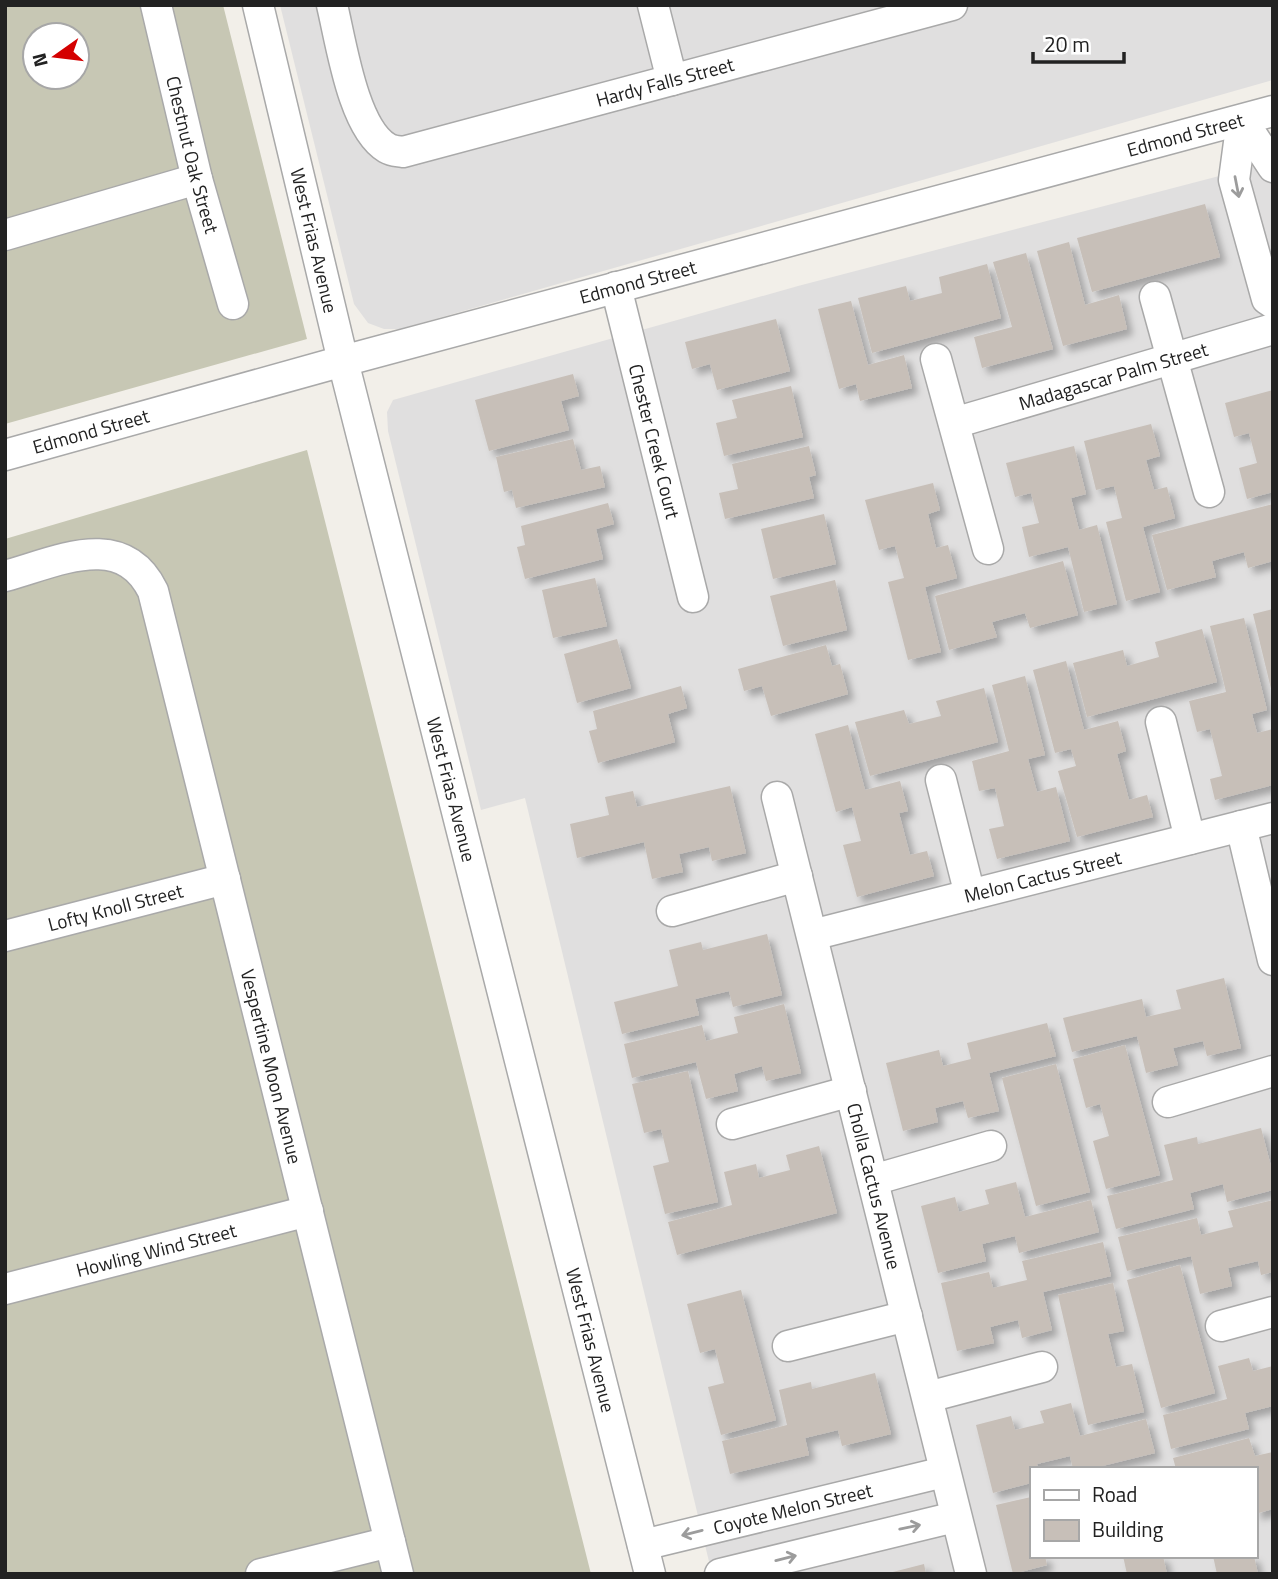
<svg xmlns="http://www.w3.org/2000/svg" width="1278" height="1579" font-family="'Titillium Web',sans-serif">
<defs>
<filter id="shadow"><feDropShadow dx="6" dy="6" stdDeviation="3.5" flood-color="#0004"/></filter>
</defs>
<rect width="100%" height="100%" fill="#f2efe9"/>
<path fill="#e0dfdf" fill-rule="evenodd" d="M280 5H1273V80L400 329H384L368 323 354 304Z
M1273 162V1574H712L525 798 481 810 388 431 387 412 393 400 798 286ZM1031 1469H1255V1556H1031Z"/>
<path fill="#c7c7b4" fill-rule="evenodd" d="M5 5H223L307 339 5 424ZM35 35H77V77H35Z
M307 450 591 1574H5V539Z"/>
<path fill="#c7bfb8" filter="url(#shadow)" d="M1205 204 1220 257 1092 292 1077 238Z
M1069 242 1085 305 1119 295 1127 329 1063 346 1037 251Z
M1026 253 1053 349 982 368 974 337 1012 327 993 262Z
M987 264 1001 318 872 353 858 298 906 286 910 301 942 293 939 277Z
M851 301 868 365 904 355 912 388 860 401 856 384 839 389 818 309Z
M776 319 790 371 717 390 710 364 692 369 685 342Z
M573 374 579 396 561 401 569 430 489 451 475 400Z
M791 386 803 437 724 456 716 423 737 418 732 400Z
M1273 390V492L1247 499 1239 468 1257 463 1249 433 1234 437 1225 403Z
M1151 424 1160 456 1146 460 1154 490 1167 487 1175 518 1143 527 1160 592 1126 601 1106 522 1122 518 1114 486 1096 490 1084 441Z
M573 439 581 470 600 466 605 487 516 508 512 490 504 492 496 457Z
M809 446 816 475 809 477 814 498 725 519 719 493 738 489 732 464Z
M1074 446 1086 494 1071 498 1079 530 1097 525 1117 604 1084 612 1068 547 1029 557 1022 527 1039 523 1031 493 1015 497 1006 463Z
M933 483 940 510 928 514 936 548 948 545 957 578 925 587 941 652 908 660 888 582 904 578 895 546 879 550 865 500Z
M608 503 614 524 596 529 603 559 525 579 517 547 525 545 521 526Z
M1273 504V561L1248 568 1244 552 1212 561 1216 577 1167 590 1152 535Z
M824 514 836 564 773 579 761 529Z
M1063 561 1078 615 1030 628 1025 613 992 622 997 637 949 650 935 596Z
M595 578 607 626 553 638 542 590Z
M835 580 847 630 783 646 770 596Z
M1273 609V693H1272L1253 614Z
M1244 618 1267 710 1252 714 1257 733 1273 729V785L1215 800 1210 779 1222 776 1210 729 1197 732 1189 701 1226 692 1210 626Z
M1202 629 1217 682 1087 717 1073 663 1123 650 1127 666 1159 657 1155 642Z
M617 639 631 688 577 703 564 654Z
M826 645 832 666 840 664 848 694 771 716 762 686 744 691 738 669Z
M1066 661 1084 730 1118 721 1126 751 1117 754 1129 800 1147 795 1153 817 1077 837 1058 771 1076 766 1071 749 1055 753 1033 670Z
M1025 676 1045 755 1028 759 1037 792 1056 787 1070 841 997 859 989 829 1004 826 995 788 979 791 972 761 1009 751 992 685Z
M681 686 687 708 668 714 675 742 598 763 589 731 597 729 593 711Z
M984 688 998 742 870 776 855 722 904 710 909 724 941 716 936 701Z
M848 725 865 790 900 781 908 811 899 813 910 855 927 851 934 876 857 897 843 845 861 841 852 807 836 812 815 734Z
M730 786 746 853 712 861 709 847 679 854 683 872 652 879 644 842 577 858 570 824 609 815 605 797 633 791 637 807Z
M767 934 782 995 733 1007 729 991 695 999 699 1015 622 1034 614 1002 678 986 669 950 701 942 703 950Z
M1224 978 1241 1048 1207 1056 1203 1041 1173 1048 1178 1065 1146 1073 1137 1036 1072 1052 1063 1018 1142 999 1146 1017 1181 1009 1176 990Z
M784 1004 801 1073 766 1081 762 1066 734 1074 738 1091 706 1099 696 1062 632 1078 624 1044 702 1025 706 1041 738 1033 734 1017Z
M1047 1023 1056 1056 989 1073 999 1111 968 1118 963 1101 935 1108 938 1122 903 1131 886 1063 939 1050 943 1066 971 1059 967 1043Z
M1125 1045 1160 1175 1106 1189 1093 1141 1109 1136 1100 1104 1086 1108 1073 1059Z
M1056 1064 1090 1192 1036 1206 1002 1078Z
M688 1071 718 1202 665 1214 653 1166 669 1162 661 1129 644 1133 632 1084Z
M1261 1128 1273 1174V1190L1227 1202 1223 1184 1190 1193 1194 1209 1116 1229 1107 1196 1173 1180 1164 1145 1197 1137 1198 1144Z
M819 1146 837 1213 677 1255 668 1222 732 1205 724 1172 756 1164 759 1178 790 1170 786 1155Z
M1016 1182 1025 1217 1091 1200 1099 1232 1019 1253 1015 1236 982 1244 986 1261 938 1273 921 1206 955 1197 959 1212 989 1204 985 1190Z
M1273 1200V1272L1261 1275 1258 1261 1228 1268 1232 1286 1200 1294 1191 1256 1127 1271 1118 1237 1197 1218 1201 1235 1233 1227 1228 1211Z
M1103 1242 1111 1276 1043 1292 1052 1330 1022 1338 1018 1320 990 1327 994 1343 957 1351 941 1283 989 1272 993 1288 1027 1280 1022 1261Z
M1180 1265 1215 1393 1161 1408 1127 1280Z
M1113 1283 1124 1331 1108 1334 1116 1367 1132 1364 1144 1412 1088 1425 1058 1295Z
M741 1290 776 1420 721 1435 708 1387 724 1383 715 1349 700 1353 687 1304Z
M1249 1358 1253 1371 1273 1366V1406L1245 1413 1249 1429 1171 1449 1163 1415 1227 1399 1218 1366Z
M875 1373 891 1434 842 1446 838 1430 805 1438 809 1455 730 1474 722 1441 787 1425 779 1390 811 1382 812 1389Z
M1071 1403 1080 1436 1146 1419 1155 1453 1090 1469H1073L1070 1456 1037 1464 1038 1469H1031V1483L993 1493 976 1425 1011 1416 1015 1430 1044 1423 1040 1411Z
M1249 1438 1255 1456 1273 1452V1509L1255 1514V1469H1176L1173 1458Z
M1031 1497V1556H1045L1047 1565 1013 1574 996 1505Z
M1123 1556H1163L1167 1574H1127Z
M1213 1556H1254L1258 1574H1217Z
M924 1564 926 1574H889V1573Z"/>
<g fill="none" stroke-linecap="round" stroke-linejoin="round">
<defs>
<g id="minor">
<path id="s1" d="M156 5 197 179 233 304"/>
<path id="s2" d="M258 5 343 361 650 1574"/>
<path id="s3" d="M332 5C341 42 353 128 387 148 392 151 397 151 403 152L952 5"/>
<path d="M653 5 672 80"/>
<path d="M1242 120 1234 180 1267 299 1273 303"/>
<path d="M1242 120 1273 167"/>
<path d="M5 235 197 179"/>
<path id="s4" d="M616 287 693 597"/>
<path d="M1155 297 1209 492"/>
<path d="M936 359 988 549"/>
<path id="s5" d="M954 423 1273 329"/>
<path id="s6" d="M5 455 343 361 1273 111"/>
<path id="s7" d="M5 576C57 562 122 528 153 591L398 1574"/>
<path d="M1161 722 1190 839"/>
<path d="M941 780 970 895"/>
<path id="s8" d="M777 797 971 1574"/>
<path d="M1241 826 1273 960"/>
<path d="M672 911 797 876"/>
<path id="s9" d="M812 935 1273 818"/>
<path id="s10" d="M5 936 225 879"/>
<path d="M1168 1102 1273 1071"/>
<path d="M732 1124 851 1091"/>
<path d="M873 1180 991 1146"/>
<path id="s11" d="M5 1289 308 1211"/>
<path d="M1221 1326 1273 1312"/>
<path d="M788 1346 907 1316"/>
<path d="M928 1397 1042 1367"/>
<path id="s12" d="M643 1545 944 1472"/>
<path d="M261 1574 390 1542"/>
<path d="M720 1574 955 1517"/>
</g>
</defs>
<use href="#minor" stroke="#a9a9a9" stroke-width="33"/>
<use href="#minor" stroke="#fff" stroke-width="30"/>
</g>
<defs><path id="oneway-shaft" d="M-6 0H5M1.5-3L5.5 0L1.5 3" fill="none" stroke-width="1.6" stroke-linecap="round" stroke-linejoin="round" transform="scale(1.75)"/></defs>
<g stroke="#9c9c9c">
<use href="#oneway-shaft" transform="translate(1237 187) rotate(79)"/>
<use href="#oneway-shaft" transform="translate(910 1527) rotate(-12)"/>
<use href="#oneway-shaft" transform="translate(692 1533) rotate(166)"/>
<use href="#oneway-shaft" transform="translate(786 1558) rotate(-14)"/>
</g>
<g text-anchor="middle" stroke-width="5" stroke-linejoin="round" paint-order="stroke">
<g font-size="19" fill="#222" stroke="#fff">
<text dy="7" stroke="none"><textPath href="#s3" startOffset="444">Hardy Falls Street</textPath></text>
<text dy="7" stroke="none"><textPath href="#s6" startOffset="1223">Edmond Street</textPath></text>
<text dy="7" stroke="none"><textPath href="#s1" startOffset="154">Chestnut Oak Street</textPath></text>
<text dy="7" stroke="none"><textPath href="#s2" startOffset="242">West Frias Avenue</textPath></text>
<text dy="7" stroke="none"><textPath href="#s6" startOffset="656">Edmond Street</textPath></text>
<text dy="7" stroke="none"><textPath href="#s5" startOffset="166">Madagascar Palm Street</textPath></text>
<text dy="7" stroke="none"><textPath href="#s6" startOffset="89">Edmond Street</textPath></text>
<text dy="7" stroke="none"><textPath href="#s4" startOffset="159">Chester Creek Court</textPath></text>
<text dy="7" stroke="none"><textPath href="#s2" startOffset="808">West Frias Avenue</textPath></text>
<text dy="7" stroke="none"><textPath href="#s9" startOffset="238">Melon Cactus Street</textPath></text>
<text dy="7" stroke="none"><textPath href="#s10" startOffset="114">Lofty Knoll Street</textPath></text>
<text dy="7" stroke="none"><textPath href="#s7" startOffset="656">Vespertine Moon Avenue</textPath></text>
<text dy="7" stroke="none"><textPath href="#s8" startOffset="401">Cholla Cactus Avenue</textPath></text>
<text dy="7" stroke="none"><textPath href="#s11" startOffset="156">Howling Wind Street</textPath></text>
<text dy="7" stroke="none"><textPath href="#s2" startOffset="1376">West Frias Avenue</textPath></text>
<text dy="7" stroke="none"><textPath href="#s12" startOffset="154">Coyote Melon Street</textPath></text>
</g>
</g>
<rect width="1278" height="1579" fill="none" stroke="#222222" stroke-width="14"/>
<rect x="1030" y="1467" width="228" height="91" fill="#ffffff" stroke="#a7a7a7" stroke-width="2"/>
<rect x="1044" y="1490" width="35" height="10" fill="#ffffff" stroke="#a7a7a7" stroke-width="2"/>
<text x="1092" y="1502" font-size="21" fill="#222222">Road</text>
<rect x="1044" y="1520" width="35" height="21" fill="#c7bfb8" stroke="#a7a7a7" stroke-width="2"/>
<text x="1092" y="1537" font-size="21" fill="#222222">Building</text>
<g transform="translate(56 56) rotate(256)"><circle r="33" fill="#ffffff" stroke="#a7a7a7" stroke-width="2"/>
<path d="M0-5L12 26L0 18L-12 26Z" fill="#d40000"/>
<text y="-10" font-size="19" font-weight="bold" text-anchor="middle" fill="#222222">N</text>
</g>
<path d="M1033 52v10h91v-10" fill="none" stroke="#222222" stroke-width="3.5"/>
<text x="1044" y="52" font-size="21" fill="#222222" stroke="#ffffff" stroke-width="5" paint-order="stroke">20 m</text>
</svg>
